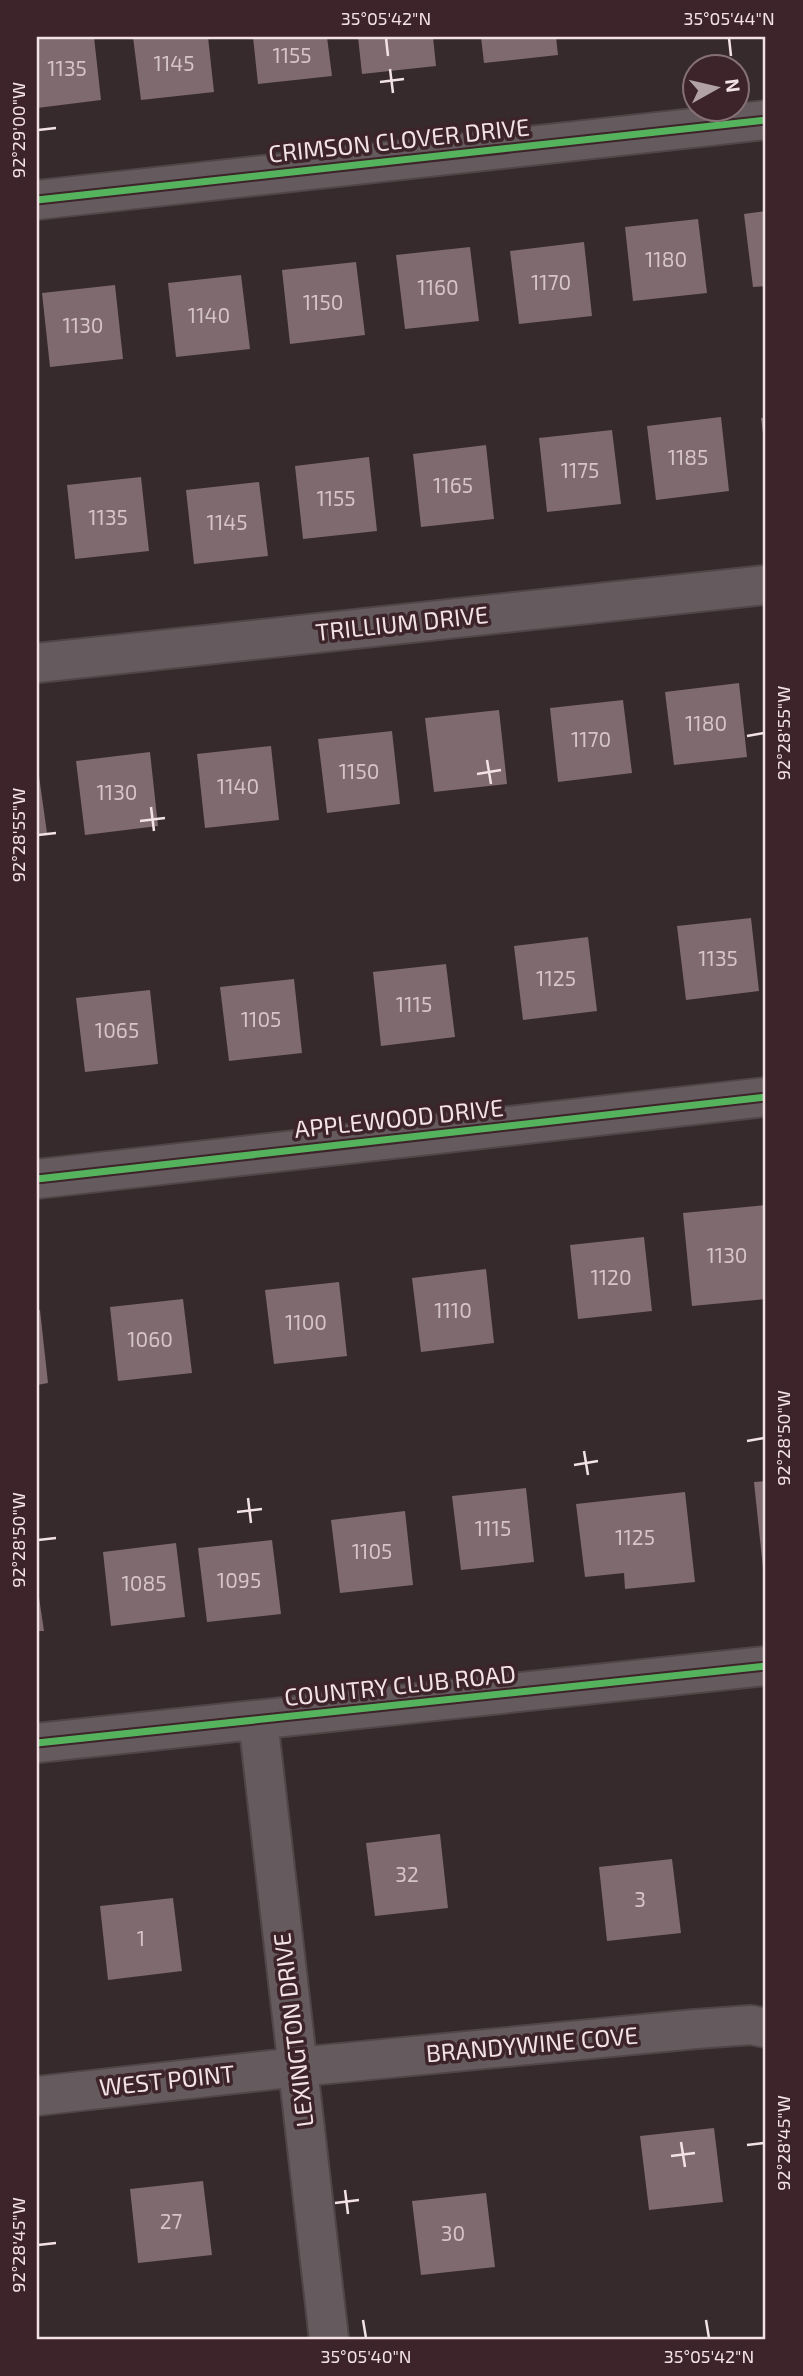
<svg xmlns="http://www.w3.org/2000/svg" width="803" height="2376" font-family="'Exo 2',sans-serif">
<rect width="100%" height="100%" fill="#362a2d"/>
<path fill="#7e6a6f" d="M37 37H94L101 100 37 108Z
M133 37H208L214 92 141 100Z
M253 37H327L332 76 258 84Z
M358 37H433L436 66 362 74Z
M481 37H556L558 55 484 63Z
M766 211V286L753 287 744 214Z
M698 219 707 293 633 301 625 227Z
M584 242 592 316 519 324 510 251Z
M470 247 479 321 405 329 396 255Z
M356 262 365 335 290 344 282 270Z
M241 275 250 349 176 357 168 283Z
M115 285 123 359 50 367 42 293Z
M721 417 729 491 656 500 647 426Z
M766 417V450H765L761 418Z
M612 430 621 504 547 512 539 438Z
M486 445 494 519 421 527 413 454Z
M369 457 377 531 303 539 295 466Z
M141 477 149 551 75 559 67 485Z
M259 482 268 556 194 564 186 490Z
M739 683 747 757 674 765 665 692Z
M623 700 632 773 558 782 550 708Z
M499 710 507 784 434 792 425 718Z
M392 731 400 804 327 813 318 739Z
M271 746 279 820 205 828 197 754Z
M150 752 158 826 85 835 76 761Z
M37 762 47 833 37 834Z
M751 918 759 991 686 1000 677 926Z
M588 937 597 1011 523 1020 514 946Z
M446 964 455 1037 381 1046 373 972Z
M294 979 302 1053 229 1061 220 987Z
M150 990 158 1064 85 1072 76 998Z
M766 1205V1299L692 1306 683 1213Z
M644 1237 652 1311 578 1319 570 1245Z
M486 1269 494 1343 421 1352 412 1278Z
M339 1282 347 1356 274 1364 265 1290Z
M183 1299 192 1373 118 1381 110 1307Z
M37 1310H40L48 1383 37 1385Z
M766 1481V1578H764L754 1482Z
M526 1488 534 1562 461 1570 452 1496Z
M685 1492 695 1582 625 1589 624 1573 585 1577 576 1504Z
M405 1511 413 1585 340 1593 331 1520Z
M272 1540 281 1614 207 1622 198 1548Z
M176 1543 185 1617 111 1626 103 1552Z
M37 1584 44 1631H37Z
M440 1834 448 1908 375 1916 366 1843Z
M672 1859 681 1933 607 1941 599 1867Z
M173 1898 182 1971 108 1980 100 1906Z
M714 2128 723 2202 649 2210 640 2136Z
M203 2181 212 2255 138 2263 130 2189Z
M486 2193 495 2267 421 2275 412 2201Z"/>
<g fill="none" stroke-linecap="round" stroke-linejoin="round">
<defs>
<path id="minor" d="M37 200 766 120
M37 663 766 585
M37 1179 766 1097
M258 1720 329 2339
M37 1743 766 1666
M37 2096 298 2067 696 2029 751 2025 766 2028"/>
</defs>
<use href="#minor" stroke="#504547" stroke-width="42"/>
<use href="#minor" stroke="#655a5d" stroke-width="38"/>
<defs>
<path id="cycleway" d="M37 200 766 120
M37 1179 766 1097
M37 1743 766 1666"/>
</defs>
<use href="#cycleway" stroke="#3c242a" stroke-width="11"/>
<use href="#cycleway" stroke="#56b35d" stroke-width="7"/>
</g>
<path fill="none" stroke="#f2e2e5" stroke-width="2.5" d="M386 38 388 56M729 38 731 56M390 69 393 93M380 82 404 79M38 130 56 128M747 736 764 733M487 760 491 784M477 774 501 770M151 807 154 831M140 821 165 818M38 835 56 833M747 1441 764 1438M584 1451 588 1475M574 1465 598 1461M248 1498 251 1523M237 1512 262 1509M38 1540 56 1538M681 2142 685 2167M747 2145 764 2143M671 2156 695 2153M345 2190 348 2214M335 2203 359 2200M38 2245 56 2243M363 2320 366 2338M706 2320 709 2338"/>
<g text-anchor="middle" stroke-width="7" stroke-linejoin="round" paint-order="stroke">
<g font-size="21" fill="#d5c4c8">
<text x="292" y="63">1155</text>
<text x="174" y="71">1145</text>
<text x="67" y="76">1135</text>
<text x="666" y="267">1180</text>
<text x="551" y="290">1170</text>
<text x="438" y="295">1160</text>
<text x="323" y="310">1150</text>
<text x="209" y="323">1140</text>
<text x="83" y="333">1130</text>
<text x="688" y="465">1185</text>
<text x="580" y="478">1175</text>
<text x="453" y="493">1165</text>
<text x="336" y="506">1155</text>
<text x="108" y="525">1135</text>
<text x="227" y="530">1145</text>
<text x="706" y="731">1180</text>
<text x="591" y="747">1170</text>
<text x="359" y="779">1150</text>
<text x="238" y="794">1140</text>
<text x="117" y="800">1130</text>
<text x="718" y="966">1135</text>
<text x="556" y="986">1125</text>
<text x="414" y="1012">1115</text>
<text x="261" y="1027">1105</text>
<text x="117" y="1038">1065</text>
<text x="727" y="1263">1130</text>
<text x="611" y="1285">1120</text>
<text x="453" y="1318">1110</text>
<text x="306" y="1330">1100</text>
<text x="150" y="1347">1060</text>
<text x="493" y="1536">1115</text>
<text x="635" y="1545">1125</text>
<text x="372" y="1559">1105</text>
<text x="239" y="1588">1095</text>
<text x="144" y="1591">1085</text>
<text x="407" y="1882">32</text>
<text x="640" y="1907">3</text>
<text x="141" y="1946">1</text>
<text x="171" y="2229">27</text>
<text x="453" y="2241">30</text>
</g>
<g font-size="24" fill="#f2e2e5" stroke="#3c242a">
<text transform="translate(399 141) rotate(-6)" y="8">CRIMSON CLOVER DRIVE</text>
<text transform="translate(402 624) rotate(-6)" y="8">TRILLIUM DRIVE</text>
<text transform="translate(399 1119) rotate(-6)" y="8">APPLEWOOD DRIVE</text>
<text transform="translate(400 1686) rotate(-6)" y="8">COUNTRY CLUB ROAD</text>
<text transform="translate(294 2030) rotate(-97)" y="8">LEXINGTON DRIVE</text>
<text transform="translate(532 2045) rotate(-5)" y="8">BRANDYWINE COVE</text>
<text transform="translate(167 2081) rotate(-6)" y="8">WEST POINT</text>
</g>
</g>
<rect width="803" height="2376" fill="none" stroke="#3c242a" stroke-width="77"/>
<g transform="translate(716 88) rotate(82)"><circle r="33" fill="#3c242a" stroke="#857075" stroke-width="2"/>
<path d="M0-5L12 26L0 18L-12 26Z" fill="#b0a2a5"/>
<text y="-10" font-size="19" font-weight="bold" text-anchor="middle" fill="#f2e2e5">N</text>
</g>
<rect x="38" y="38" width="726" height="2300" fill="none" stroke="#f2e2e5" stroke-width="2.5"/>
<g font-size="18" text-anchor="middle" fill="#f2e2e5">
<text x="386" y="25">35°05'42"N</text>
<text x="729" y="25">35°05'44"N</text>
<text transform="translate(19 130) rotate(-90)" y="6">92°29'00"W</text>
<text transform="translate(784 733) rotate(-90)" y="6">92°28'55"W</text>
<text transform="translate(19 835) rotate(-90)" y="6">92°28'55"W</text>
<text transform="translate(784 1438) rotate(-90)" y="6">92°28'50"W</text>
<text transform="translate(19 1540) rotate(-90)" y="6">92°28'50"W</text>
<text transform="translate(784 2143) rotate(-90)" y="6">92°28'45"W</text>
<text transform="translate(19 2245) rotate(-90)" y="6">92°28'45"W</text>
<text x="366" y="2363">35°05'40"N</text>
<text x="709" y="2363">35°05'42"N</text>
</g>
</svg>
